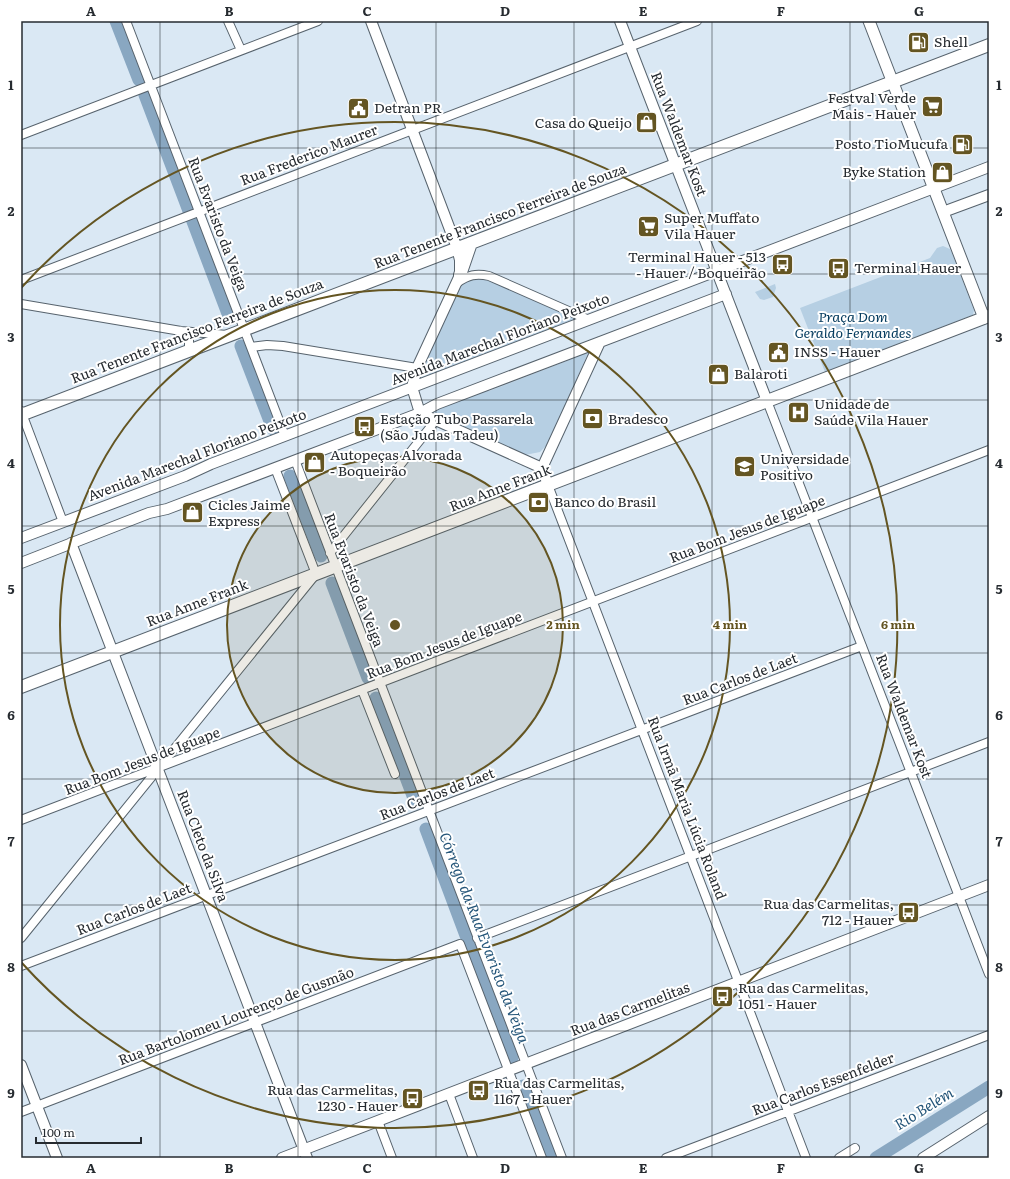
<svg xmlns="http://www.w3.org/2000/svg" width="1010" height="1179" font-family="Literata,serif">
<rect width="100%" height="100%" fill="#dae8f4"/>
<path fill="#b6cfe3" d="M943 246 950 249 952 253 974 310 973 315 825 372 800 308 930 258 937 248Z
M486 278 574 317 575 320 422 379 420 377 421 369 460 284 467 279Z
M775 284 776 288 773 297 764 300 760 299 755 292Z
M587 351 588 353 548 444 540 452 525 455 433 412V411L484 390 489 391 577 357 579 353Z"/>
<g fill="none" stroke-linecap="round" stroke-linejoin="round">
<path stroke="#89a7c1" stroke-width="13" d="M116 21 139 80
M145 95 230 319
M241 346 273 429
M290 476 321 556
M332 583 368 678
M376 698 415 801
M426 829 512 1058
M523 1086 551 1158
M876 1158 989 1087"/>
<defs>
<path id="minor" d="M126 21 285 436
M228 21 241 50
M21 135 318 21
M21 280 697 21
M457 283C468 275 476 273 489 276L589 320
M21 304 181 331 227 335
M181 331 189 339V350
M251 347 267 345 283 346 417 368
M767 401 989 974
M21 411 63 522
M295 460 562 1158
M548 485 806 1158
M330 553 436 420
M362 690 395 774
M21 820 989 450
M21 938 316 574 275 468
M477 938 989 742
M21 966 862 646
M449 1094 473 1158
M21 1112 460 944 542 1158
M378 1121 392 1158
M666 1158 989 1035
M839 1158 855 1148"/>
<path id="tertiary" d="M371 21 457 248 460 260V275L417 368 412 387 420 413 542 468
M620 21 767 401
M943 212 989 195
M542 468 600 342
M542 468 548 485
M21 538 185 476 211 464 989 167
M71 543 307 1158
M21 563 149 513 167 509 420 413 437 404 726 294
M21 1065 57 1158
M282 1158 989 885
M923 1158 989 1116"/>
<path id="secondary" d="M869 21 984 318"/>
<path id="primary" d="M460 275 471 243
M21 415 989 45
M21 687 989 316"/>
</defs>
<use href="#minor" stroke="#57636d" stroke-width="10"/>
<use href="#tertiary" stroke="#57636d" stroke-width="12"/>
<use href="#secondary" stroke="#57636d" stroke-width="13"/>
<use href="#primary" stroke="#57636d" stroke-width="14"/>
<use href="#minor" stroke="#fff" stroke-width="8"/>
<use href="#tertiary" stroke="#fff" stroke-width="10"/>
<use href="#secondary" stroke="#fff" stroke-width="11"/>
<use href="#primary" stroke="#fff" stroke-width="12"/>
</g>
<path fill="none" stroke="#262b30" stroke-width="1" stroke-opacity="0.55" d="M160 21V1158M298 21V1158M436 21V1158M574 21V1158M712 21V1158M850 21V1158M21 148H989M21 274H989M21 400H989M21 526H989M21 653H989M21 779H989M21 905H989M21 1031H989"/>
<circle cx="395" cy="625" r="168" fill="#645522" fill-opacity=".12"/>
<g fill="none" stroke="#645522" stroke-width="2">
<circle cx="395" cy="625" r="168"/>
<circle cx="395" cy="625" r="335"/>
<path d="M21 288A503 503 0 1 1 21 962"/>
</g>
<defs>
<symbol id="fuel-square" viewBox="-11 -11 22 22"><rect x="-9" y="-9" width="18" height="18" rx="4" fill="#645522" stroke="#fff"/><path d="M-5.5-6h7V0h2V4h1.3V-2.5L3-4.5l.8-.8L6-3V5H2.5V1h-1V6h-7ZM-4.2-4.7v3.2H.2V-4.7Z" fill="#fff"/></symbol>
<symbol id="supermarket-square" viewBox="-11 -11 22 22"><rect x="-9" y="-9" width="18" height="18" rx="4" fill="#645522" stroke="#fff"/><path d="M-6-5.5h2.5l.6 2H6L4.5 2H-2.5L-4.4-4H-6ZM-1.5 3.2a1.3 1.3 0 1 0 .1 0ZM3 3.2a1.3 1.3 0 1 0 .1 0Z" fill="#fff"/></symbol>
<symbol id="civic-square" viewBox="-11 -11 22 22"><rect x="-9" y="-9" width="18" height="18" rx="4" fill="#645522" stroke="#fff"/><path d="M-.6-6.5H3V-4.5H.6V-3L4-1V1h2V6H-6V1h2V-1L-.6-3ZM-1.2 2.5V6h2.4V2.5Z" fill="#fff"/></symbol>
<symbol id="shop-square" viewBox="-11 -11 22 22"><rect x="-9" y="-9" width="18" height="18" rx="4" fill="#645522" stroke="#fff"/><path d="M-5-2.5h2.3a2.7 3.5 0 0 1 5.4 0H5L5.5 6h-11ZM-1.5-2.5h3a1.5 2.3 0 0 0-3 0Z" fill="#fff"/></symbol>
<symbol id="bus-square" viewBox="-11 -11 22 22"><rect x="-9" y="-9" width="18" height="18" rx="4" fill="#645522" stroke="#fff"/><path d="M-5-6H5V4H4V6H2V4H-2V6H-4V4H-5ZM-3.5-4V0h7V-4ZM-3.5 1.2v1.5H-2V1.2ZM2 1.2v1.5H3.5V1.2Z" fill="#fff"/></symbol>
<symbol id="hospital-square" viewBox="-11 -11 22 22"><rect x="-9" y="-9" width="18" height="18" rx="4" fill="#645522" stroke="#fff"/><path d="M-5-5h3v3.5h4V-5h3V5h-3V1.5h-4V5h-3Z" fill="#fff"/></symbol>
<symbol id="bank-square" viewBox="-11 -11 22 22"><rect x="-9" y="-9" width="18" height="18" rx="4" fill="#645522" stroke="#fff"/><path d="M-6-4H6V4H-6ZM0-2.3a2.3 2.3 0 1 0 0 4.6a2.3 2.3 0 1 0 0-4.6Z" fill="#fff"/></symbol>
<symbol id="university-square" viewBox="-11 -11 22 22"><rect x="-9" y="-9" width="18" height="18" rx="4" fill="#645522" stroke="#fff"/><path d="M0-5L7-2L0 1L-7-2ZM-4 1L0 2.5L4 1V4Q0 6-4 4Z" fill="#fff"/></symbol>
</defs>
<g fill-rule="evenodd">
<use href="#fuel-square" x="906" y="30" width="25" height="25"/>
<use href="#supermarket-square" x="920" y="94" width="25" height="25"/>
<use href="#civic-square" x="346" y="96" width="25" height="25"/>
<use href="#shop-square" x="634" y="110" width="25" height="25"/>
<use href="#fuel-square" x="950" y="132" width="25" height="25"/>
<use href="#shop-square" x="930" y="160" width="25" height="25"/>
<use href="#supermarket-square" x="636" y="214" width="25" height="25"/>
<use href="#bus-square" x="770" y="252" width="25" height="25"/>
<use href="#bus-square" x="826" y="256" width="25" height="25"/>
<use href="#civic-square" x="766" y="340" width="25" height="25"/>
<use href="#shop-square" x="706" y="362" width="25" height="25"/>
<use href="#hospital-square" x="786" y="400" width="25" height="25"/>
<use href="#bank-square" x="580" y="406" width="25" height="25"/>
<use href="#bus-square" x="352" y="414" width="25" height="25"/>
<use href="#shop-square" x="302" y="450" width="25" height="25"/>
<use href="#university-square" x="732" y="454" width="25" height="25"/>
<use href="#bank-square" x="526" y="490" width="25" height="25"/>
<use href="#shop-square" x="180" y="500" width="25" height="25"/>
<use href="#bus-square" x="896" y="900" width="25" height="25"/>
<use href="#bus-square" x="710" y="984" width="25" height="25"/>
<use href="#bus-square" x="466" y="1078" width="25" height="25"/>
<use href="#bus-square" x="400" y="1086" width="25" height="25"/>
</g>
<g text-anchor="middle" stroke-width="4" stroke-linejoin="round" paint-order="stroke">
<g font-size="14" fill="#262b30" stroke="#fff" text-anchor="start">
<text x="934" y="47">Shell</text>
<text x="916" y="103" text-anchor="end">Festval Verde<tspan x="916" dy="16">Mais - Hauer</tspan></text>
<text x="374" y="113">Detran PR</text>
<text x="632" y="128" text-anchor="end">Casa do Queijo</text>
<text x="948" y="149" text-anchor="end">Posto TioMucufa</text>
<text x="926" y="177" text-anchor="end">Byke Station</text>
<text x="664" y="223">Super Muffato<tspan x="664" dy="16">Vila Hauer</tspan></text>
<text x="766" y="262" text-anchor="end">Terminal Hauer - 513<tspan x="766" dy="16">- Hauer / Boqueirão</tspan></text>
<text x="854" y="273">Terminal Hauer</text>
<text x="794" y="357">INSS - Hauer</text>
<text x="734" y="379">Balaroti</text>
<text x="814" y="409">Unidade de<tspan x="814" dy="16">Saúde Vila Hauer</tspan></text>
<text x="380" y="424">Estação Tubo Passarela<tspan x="380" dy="16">(São Judas Tadeu)</tspan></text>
<text x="608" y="424">Bradesco</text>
<text x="330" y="460">Autopeças Alvorada<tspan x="330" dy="16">- Boqueirão</tspan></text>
<text x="760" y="464">Universidade<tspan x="760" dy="16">Positivo</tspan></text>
<text x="554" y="507">Banco do Brasil</text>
<text x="208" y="510">Cicles Jaime<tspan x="208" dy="16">Express</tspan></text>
<text x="894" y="909" text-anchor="end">Rua das Carmelitas,<tspan x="894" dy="16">712 - Hauer</tspan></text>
<text x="738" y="993">Rua das Carmelitas,<tspan x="738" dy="16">1051 - Hauer</tspan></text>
<text x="494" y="1088">Rua das Carmelitas,<tspan x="494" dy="16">1167 - Hauer</tspan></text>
<text x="398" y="1095" text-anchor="end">Rua das Carmelitas,<tspan x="398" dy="16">1230 - Hauer</tspan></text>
</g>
<g font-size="14" fill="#262b30" stroke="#fff">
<text transform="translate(679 134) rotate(69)" y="5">Rua Waldemar Kost</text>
<text transform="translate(309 155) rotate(-21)" y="5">Rua Frederico Maurer</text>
<text transform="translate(500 216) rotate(-21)" y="5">Rua Tenente Francisco Ferreira de Souza</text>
<text transform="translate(218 224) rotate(69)" y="5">Rua Evaristo da Veiga</text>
<text transform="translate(197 331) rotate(-21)" y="5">Rua Tenente Francisco Ferreira de Souza</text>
<text transform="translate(500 339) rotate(-21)" y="5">Avenida Marechal Floriano Peixoto</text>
<text transform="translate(197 455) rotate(-21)" y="5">Avenida Marechal Floriano Peixoto</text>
<text transform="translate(500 488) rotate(-21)" y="5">Rua Anne Frank</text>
<text transform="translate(747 529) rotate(-21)" y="5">Rua Bom Jesus de Iguape</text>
<text transform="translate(354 580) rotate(69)" y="5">Rua Evaristo da Veiga</text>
<text transform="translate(197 603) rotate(-21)" y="5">Rua Anne Frank</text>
<text transform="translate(444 645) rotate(-21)" y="5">Rua Bom Jesus de Iguape</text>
<text transform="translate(740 679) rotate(-21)" y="5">Rua Carlos de Laet</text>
<text transform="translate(904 716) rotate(69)" y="5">Rua Waldemar Kost</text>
<text transform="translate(142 761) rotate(-21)" y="5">Rua Bom Jesus de Iguape</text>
<text transform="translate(437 794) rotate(-21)" y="5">Rua Carlos de Laet</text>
<text transform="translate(687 808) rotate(69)" y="5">Rua Irmã Maria Lúcia Roland</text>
<text transform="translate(203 846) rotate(69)" y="5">Rua Cleto da Silva</text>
<text transform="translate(134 909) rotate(-21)" y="5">Rua Carlos de Laet</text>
<text transform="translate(630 1009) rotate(-21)" y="5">Rua das Carmelitas</text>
<text transform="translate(236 1016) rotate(-21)" y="5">Rua Bartolomeu Lourenço de Gusmão</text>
<text transform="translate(823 1084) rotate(-21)" y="5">Rua Carlos Essenfelder</text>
</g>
<g font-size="14" font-style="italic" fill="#033a5d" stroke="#fff">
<text x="853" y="322">Praça Dom<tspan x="853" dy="16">Geraldo Fernandes</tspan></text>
</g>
<g font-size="15" font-style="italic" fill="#245579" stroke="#fff">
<text transform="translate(484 938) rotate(69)" y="5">Córrego da Rua Evaristo da Veiga</text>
<text transform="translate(924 1109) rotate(-32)" y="5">Rio Belém</text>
</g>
</g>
<circle cx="395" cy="625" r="6" fill="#645522" stroke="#fff" stroke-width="2"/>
<g font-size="12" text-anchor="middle" font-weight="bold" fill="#645522" stroke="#fff" stroke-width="4" stroke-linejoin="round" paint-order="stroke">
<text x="563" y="629">2 min</text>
<text x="730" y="629">4 min</text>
<text x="898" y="629">6 min</text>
</g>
<rect width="1010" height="1179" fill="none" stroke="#ffffff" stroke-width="44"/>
<path d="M36 1137v6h105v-6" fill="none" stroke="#262b30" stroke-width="2"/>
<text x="42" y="1137" font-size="12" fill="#262b30" stroke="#ffffff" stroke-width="3" paint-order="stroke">100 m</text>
<rect x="22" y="22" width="966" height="1135" fill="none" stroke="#262b30" stroke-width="1.5"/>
<g font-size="13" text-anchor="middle" font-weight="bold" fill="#262b30">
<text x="91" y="16">A</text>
<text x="229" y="16">B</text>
<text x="367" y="16">C</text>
<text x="505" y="16">D</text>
<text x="643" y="16">E</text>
<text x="781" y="16">F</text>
<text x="919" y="16">G</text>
<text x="11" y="90">1</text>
<text x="999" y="90">1</text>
<text x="11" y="216">2</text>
<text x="999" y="216">2</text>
<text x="11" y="342">3</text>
<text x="999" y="342">3</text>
<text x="11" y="468">4</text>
<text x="999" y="468">4</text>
<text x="11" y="594">5</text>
<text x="999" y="594">5</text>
<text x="11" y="720">6</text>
<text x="999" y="720">6</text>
<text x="11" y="846">7</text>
<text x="999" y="846">7</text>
<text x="11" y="972">8</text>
<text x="999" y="972">8</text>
<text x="11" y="1098">9</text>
<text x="999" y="1098">9</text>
<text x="91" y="1173">A</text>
<text x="229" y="1173">B</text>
<text x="367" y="1173">C</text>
<text x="505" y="1173">D</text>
<text x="643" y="1173">E</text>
<text x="781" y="1173">F</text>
<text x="919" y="1173">G</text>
</g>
</svg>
